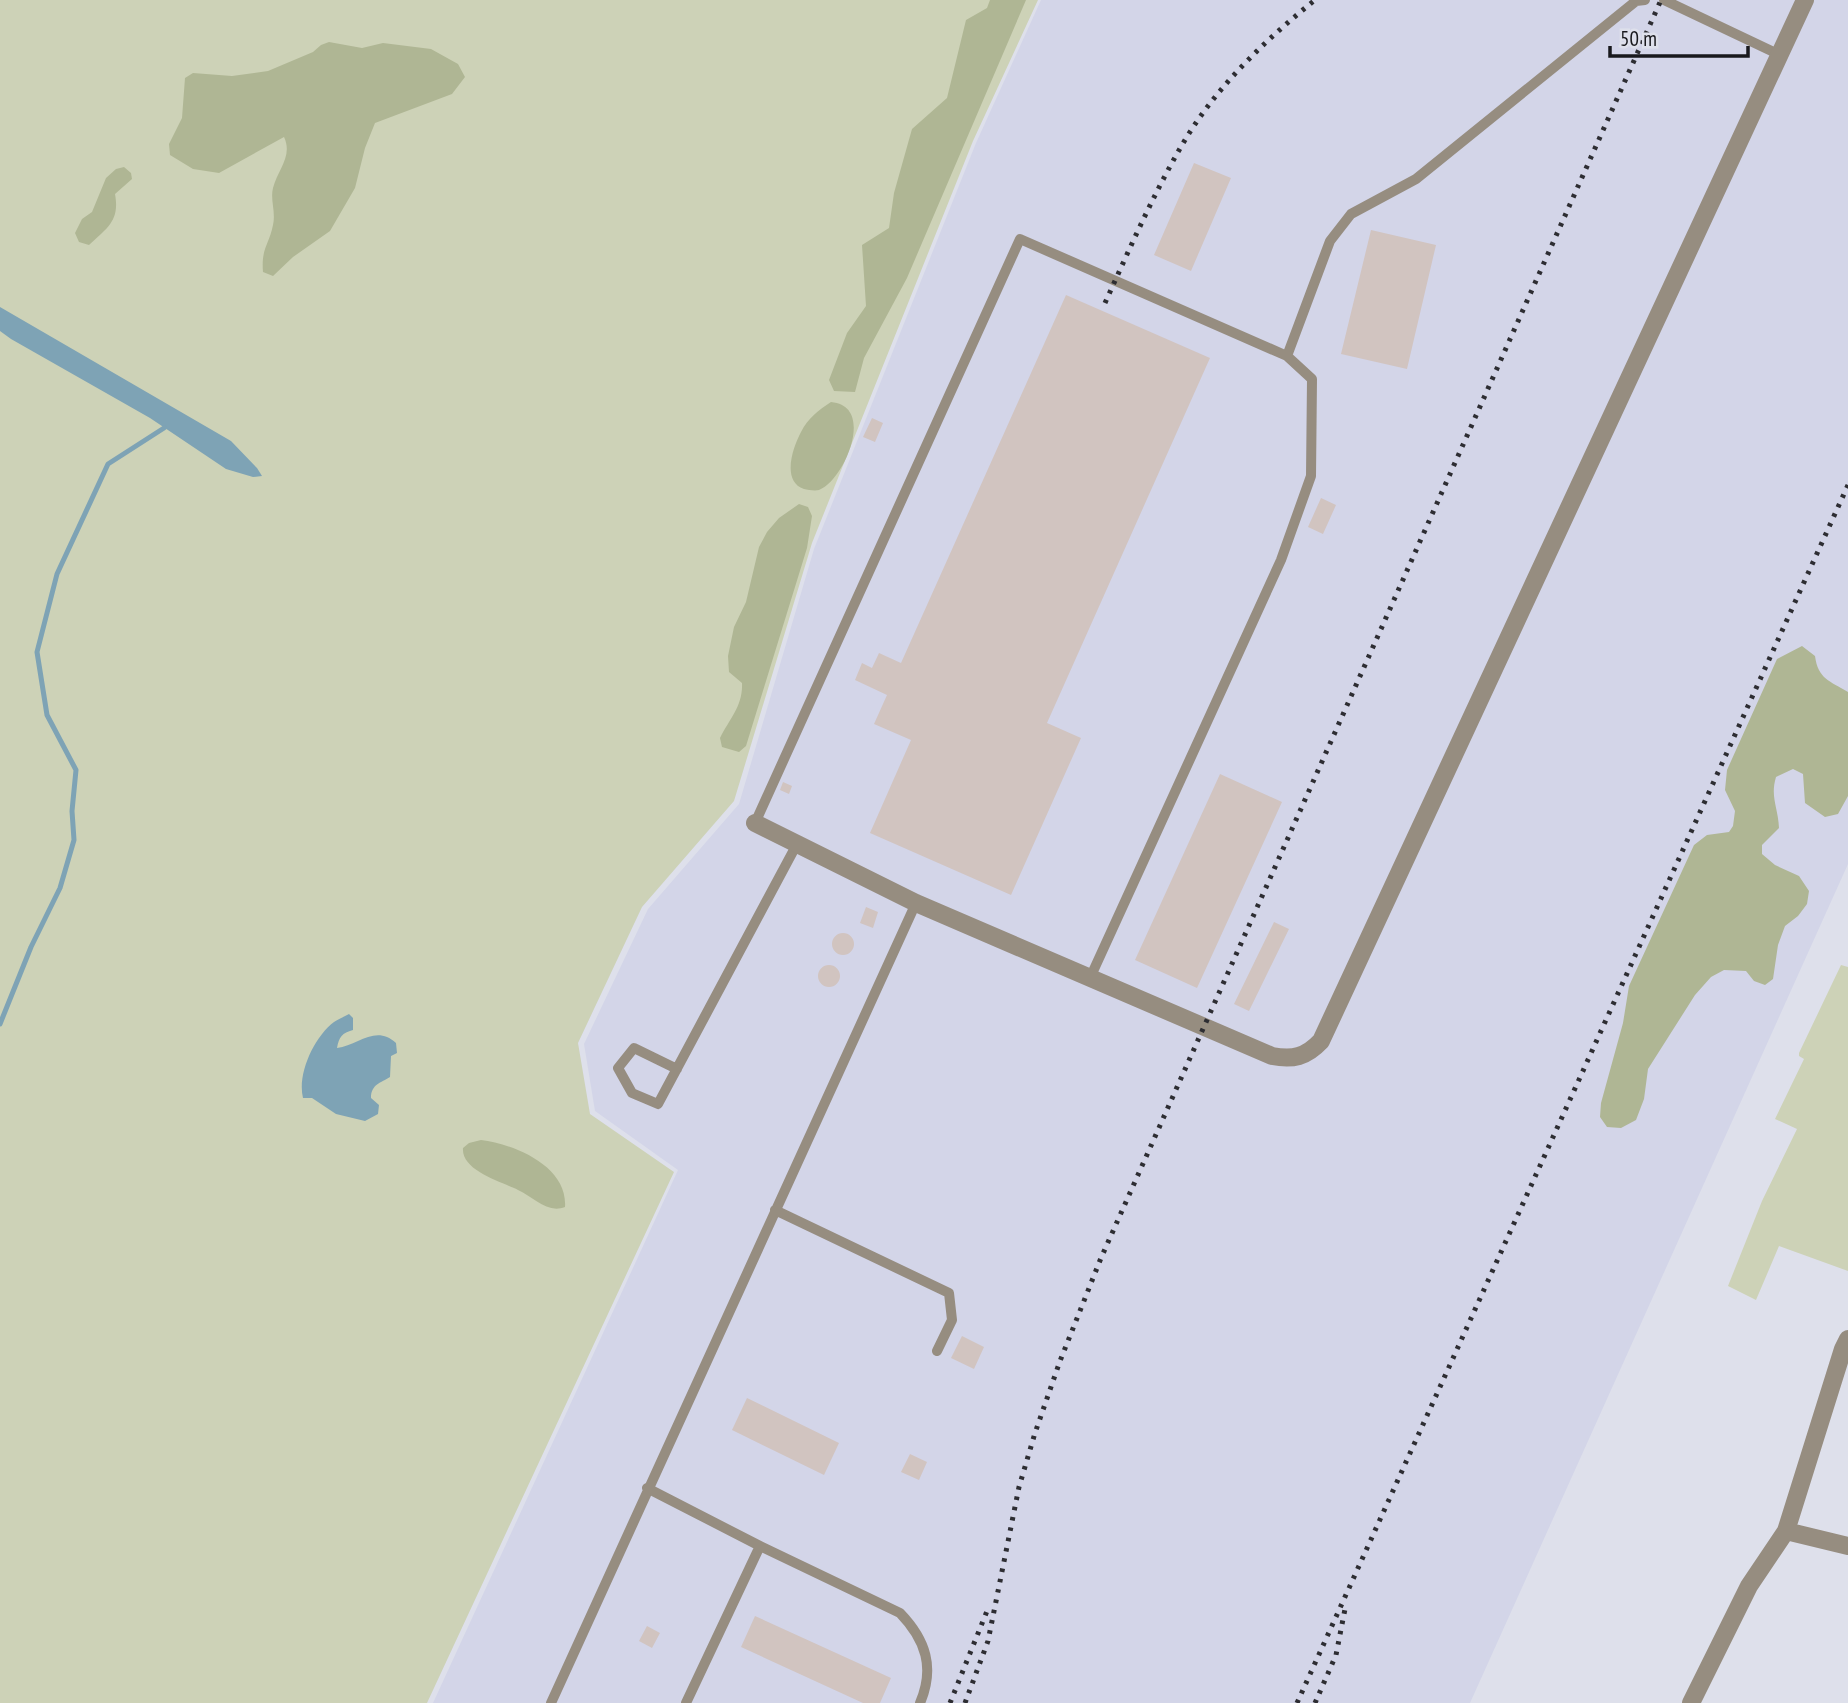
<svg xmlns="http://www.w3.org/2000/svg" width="1848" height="1703" font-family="'PT Sans Narrow',sans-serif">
<rect width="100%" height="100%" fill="#dee0eb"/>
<path fill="#d3d5e8" d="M1041 0H1848V864L1470 1703H433L678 1170 595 1111 584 1044 648 909 739 804 814 549 976 143Z"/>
<path fill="#cdd2b7" d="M0 0H1038L973 141 812 543 734 801 642 907 578 1043 590 1114 674 1172 427 1703H0Z
M1841 965 1848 967V1271L1779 1246 1756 1300 1728 1286 1762 1201 1797 1129 1775 1119 1804 1059 1799 1056V1053Z"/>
<path fill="#afb694" d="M990 0H1026L907 278 864 358 855 392 834 391 829 380 847 333 866 306 862 245 889 228 894 193 912 129 947 98 966 20 987 8Z
M329 42 362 48 383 43 431 49 458 64 465 77 452 94 375 123 365 148 355 188 330 231 293 257 273 276 263 272C261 248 269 245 273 225 276 212 270 200 273 188 278 169 293 156 284 137L219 173 193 169 170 155 169 144 182 118 185 78 193 73 232 76 268 71 313 52 321 45Z
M124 167 131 173 132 179 115 194C120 221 107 228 89 245L79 242 75 233 82 219 92 212 106 178 116 169Z
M831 402C877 406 843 482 819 490 815 491 808 490 804 489 781 481 793 447 801 432 808 418 819 410 831 402Z
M799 504 808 507 812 516 807 548 746 746 739 752 722 747 720 738C730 718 743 706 742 683L729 672 728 656 734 627 746 602 759 547 767 532 779 518Z
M1802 646 1815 656C1818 679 1830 681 1848 692V796L1838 814 1825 817 1805 803 1803 774 1793 769 1776 777C1770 797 1778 807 1779 828L1762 845V854L1775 865 1799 876 1809 891 1807 904 1798 916 1785 926 1778 945 1773 979 1765 985 1754 981 1746 971 1724 970 1711 977 1695 995 1648 1069 1644 1099 1636 1120 1621 1128 1607 1127 1600 1117 1601 1103 1623 1023 1629 986 1694 845 1707 835 1729 832 1733 826 1735 811 1725 790 1727 770 1777 659Z
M481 1140C514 1144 568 1166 565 1207 547 1214 534 1197 518 1190 502 1182 461 1171 463 1148L469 1143Z"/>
<path fill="#7ea3b5" d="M0 307 231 441 257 468 262 476 253 477 226 469 150 418 11 339 0 331Z
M349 1014 353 1018V1030C342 1033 339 1037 337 1048 358 1045 376 1024 396 1043L397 1053 391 1056 390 1077C381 1083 371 1084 371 1098L379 1105 378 1114 365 1121 336 1114 312 1098H303C297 1074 314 1037 334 1022 338 1019 344 1017 349 1014Z"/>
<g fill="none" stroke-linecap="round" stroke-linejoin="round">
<path stroke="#7ea3b5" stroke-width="5" d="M0 1024 31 947 60 888 74 840 72 811 76 770 47 715 37 652 57 574 108 464 164 428"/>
</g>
<path fill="#d1c4c0" d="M1194 163 1231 178 1191 271 1154 255Z
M1371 230 1436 245 1407 369 1341 354Z
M1066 295 1210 358 1047 723 1081 738 1011 895 870 833 911 740 874 724 887 695 855 680 862 663 872 668 879 653 901 663Z
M872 418 883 423 875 442 863 437Z
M1321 498 1336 505 1323 534 1308 527Z
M1220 774 1282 802 1197 988 1135 960Z
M783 782 792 786 789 794 780 790Z
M866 907 878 912 873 928 860 923Z
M1274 922 1289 929 1249 1011 1234 1004Z
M832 944a11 11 0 1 1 22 0a11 11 0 1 1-22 0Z
M818 976a11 11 0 1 1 22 0a11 11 0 1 1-22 0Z
M962 1336 984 1347 974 1369 951 1358Z
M747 1398 839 1443 824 1475 732 1430Z
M910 1454 927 1462 919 1480 901 1472Z
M755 1616 891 1678 880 1703H863L741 1647Z
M647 1626 660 1633 652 1648 639 1641Z"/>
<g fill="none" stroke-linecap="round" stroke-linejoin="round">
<path stroke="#968d80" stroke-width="10" d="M1664 0 1780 55
M1287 356 1330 241 1351 214 1416 179 1636 1 1645 0
M755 823 1020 239 1287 356 1312 379 1311 476 1281 560 1090 978
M677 1069 634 1048 618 1068 632 1093 658 1104 797 844
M775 1210 949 1293 952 1320 937 1351
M647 1488 760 1546 686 1703
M760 1546 900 1613C926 1640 935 1668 920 1703
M551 1703 916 903"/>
<path stroke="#968d80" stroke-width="18" d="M755 823 916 903 1272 1056C1293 1060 1306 1057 1321 1041L1805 0
M1786 1531 1848 1546
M1691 1703 1749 1586 1786 1531 1843 1349 1848 1339"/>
<path stroke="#2d2d32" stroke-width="5" stroke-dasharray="3.5 7" stroke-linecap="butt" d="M1105 303C1129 250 1153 195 1182 145 1215 88 1264 41 1315 0
M950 1703 987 1611
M965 1703 988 1641 1019 1487 1035 1433 1060 1361 1101 1258 1661 0
M1297 1703 1848 485
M1315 1703 1336 1655 1345 1609"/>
</g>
<path d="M1610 46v10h138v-10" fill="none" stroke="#19191d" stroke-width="3.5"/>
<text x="1620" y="46" font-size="21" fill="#19191d" stroke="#dee0eb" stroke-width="5" paint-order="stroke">50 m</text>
</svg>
